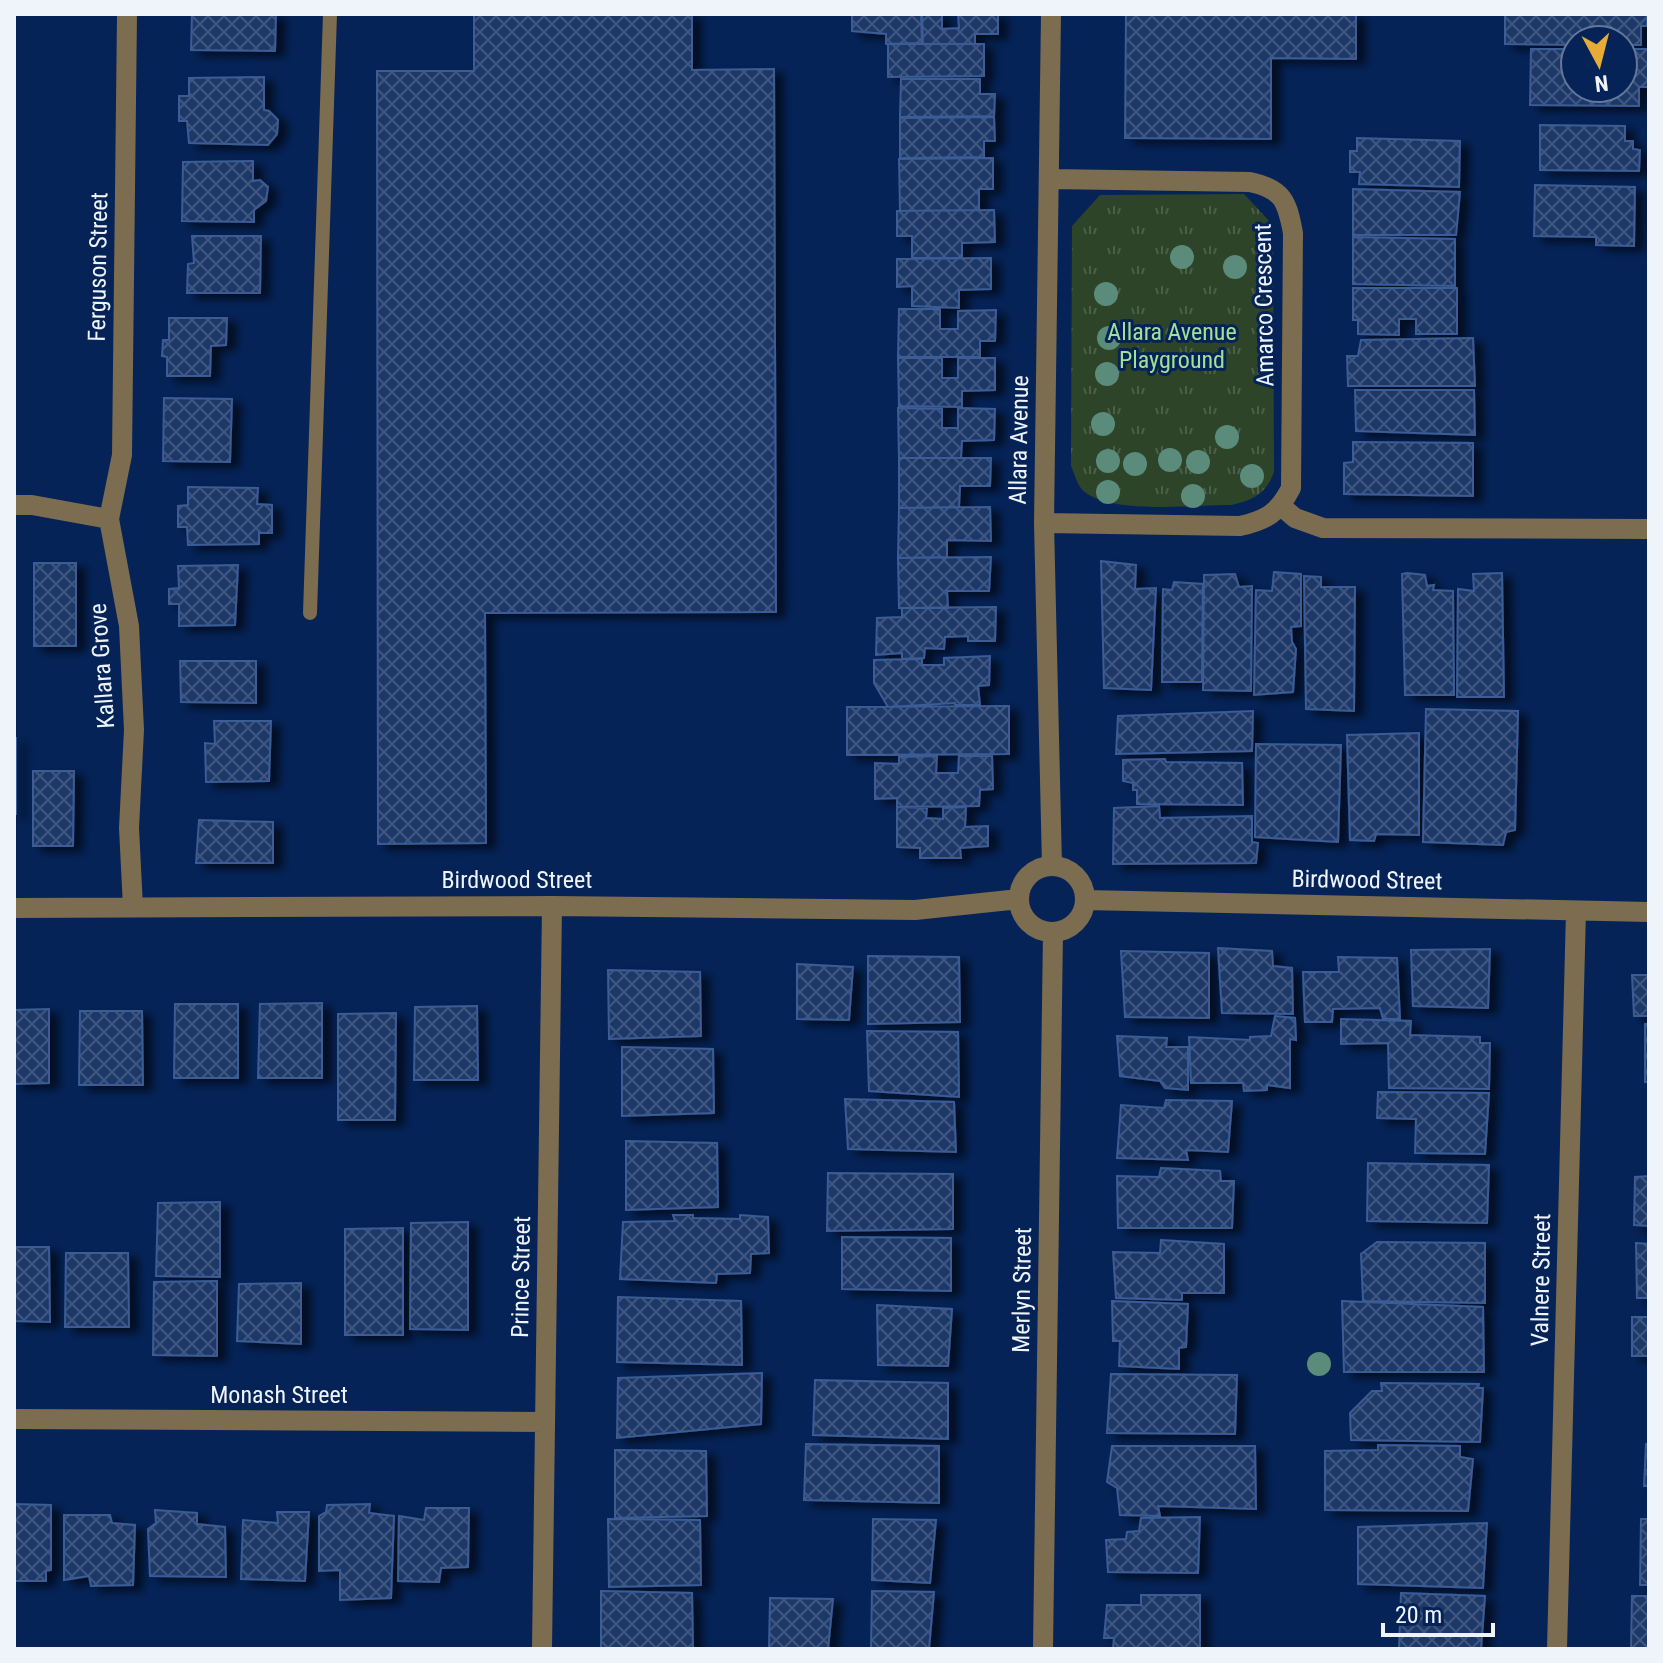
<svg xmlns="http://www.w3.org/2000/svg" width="1663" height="1663" font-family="'Roboto Condensed',sans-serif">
<defs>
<pattern id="park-tufts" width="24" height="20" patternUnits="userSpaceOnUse" patternTransform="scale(2)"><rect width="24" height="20" fill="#2d4429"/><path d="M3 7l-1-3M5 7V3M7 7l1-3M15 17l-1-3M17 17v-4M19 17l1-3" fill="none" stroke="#4c6049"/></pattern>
<pattern id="building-cross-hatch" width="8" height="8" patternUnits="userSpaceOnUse" patternTransform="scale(2)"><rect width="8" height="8" fill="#1e3969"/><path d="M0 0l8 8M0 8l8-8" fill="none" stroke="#3f567f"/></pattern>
<filter id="shadow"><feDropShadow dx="9" dy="5" stdDeviation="4" flood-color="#0009"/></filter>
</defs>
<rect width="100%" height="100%" fill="#052357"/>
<path fill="url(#park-tufts)" d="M1244 194 1273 225 1274 472C1266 494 1253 500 1231 505 1194 505 1115 514 1086 493 1078 488 1075 475 1071 466L1072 226 1100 195Z"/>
<path fill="url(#building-cross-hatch)" stroke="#3a5b95" stroke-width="2" filter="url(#shadow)" d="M192 14H276L275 51 191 50Z
M474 14H692V70L774 69 776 612 485 613 486 843 378 844 377 71H474Z
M852 14H921L922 43 886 44V34L852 31Z
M922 14H942V29L959 28 958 14H998V34H975V44H923Z
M1126 14H1356V59L1271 58V139L1125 138Z
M1505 14H1647V26H1641V45H1623V40H1575V45L1505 44Z
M888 44H984V76L888 77Z
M1531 49H1575V88H1623V49H1648V87H1639V106L1530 105Z
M264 77V110L269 111 278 120 277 134 268 145 189 143 187 121H179V96H189V78Z
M901 79H980V94H995L994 116 900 117Z
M994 117 995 141H984V157L900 158V118Z
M1540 125 1625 126V141H1633V149L1640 150 1639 171 1540 170Z
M1357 138 1460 141 1459 187 1359 184 1360 172H1350V151H1357Z
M993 158V189H979V210L900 211 899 159Z
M253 161V181L260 180 268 187 266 201 254 210V222L182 221 183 162Z
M1535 185 1635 187 1634 246 1596 245V237L1534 236Z
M1353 189 1460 192 1456 235H1353Z
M994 210 995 242 962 243V258H912V236H897V211Z
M192 236H261L260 293H187L188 264 194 263Z
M1353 237 1455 239V286L1353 284Z
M991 258V289L959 290V308L912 306V286L897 287V259Z
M1353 288H1457V334H1416V319H1399V335L1358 334V320H1353Z
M899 309H940V329H958V311L996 310 995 341H980V357H898Z
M169 318H227L226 345 211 346 210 376H167V357L162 356 163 340H169Z
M1473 338 1475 386H1348L1347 356H1358L1361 340Z
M898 358H942V378H958V358H995V390L962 391V407L899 406Z
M1355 390H1474L1475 435 1356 431Z
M164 398 232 399 230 462 163 461Z
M898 408 942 409V428H958V408L995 409 994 440 962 441 961 458H899Z
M1353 442 1473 443V496L1344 494V463L1353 462Z
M899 458H991L990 486H960L959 507 899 508Z
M188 487 258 488 257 504 272 505V533H259V544L188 545 187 527H178V506L188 505Z
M990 507 991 541 947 540V557L898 558 899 508Z
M991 557 989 591H947L948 608H899L898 558Z
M1101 561 1136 565 1135 589 1156 588 1151 690 1104 688Z
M34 563H76V646H34Z
M238 565 235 625 179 626V604H169V589L179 588 178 566Z
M1274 572 1301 574V626L1291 627 1292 642 1296 649 1293 692 1254 695 1256 590 1272 591Z
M1407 573 1425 575 1427 586 1434 585 1433 590 1453 591 1454 695H1405L1402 574Z
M1502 573 1504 697H1457L1458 589 1474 591 1473 574Z
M1235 574 1239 587 1252 586 1251 691 1203 690 1204 575Z
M1304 576 1321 577V587H1355L1354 711 1306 709Z
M1174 582 1203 584 1202 682H1162L1163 589 1172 590Z
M996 607 995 641H968V636L945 637 944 649 925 648 924 658 902 659V653L876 655 877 618 902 617V608Z
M990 656 989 685 978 686 980 705H955V703L888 707 874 683V660L922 659V665H944V658Z
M180 661H256V703L181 702Z
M1009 706V754L847 755V707Z
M1426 709 1518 711 1515 830 1506 832 1503 845 1423 842Z
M1253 711 1252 751 1116 754 1118 716Z
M214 721H271L269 781 206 782 205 743 215 744Z
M1419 733V835L1376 834 1374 841 1350 840 1347 735Z
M14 738H16V814H14Z
M1256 744 1341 745 1338 842 1255 837Z
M937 756 936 773H958L959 756H992L993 789 980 790 979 806 897 807V798L875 799V763L899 764V757Z
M1165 759 1166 762 1242 763 1243 805 1137 804V790H1133V783L1123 781V760Z
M33 771H74L73 846H33Z
M1159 806 1160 818 1252 816V842L1258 843 1256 863 1113 864 1114 808Z
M897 807 927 808 926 818 943 819V808L966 807 965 827 988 826V846L960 848 961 858H920V848L897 847Z
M199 820 273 822V863H196Z
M1218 948 1272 951 1273 966 1292 968 1293 1014 1222 1013Z
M1490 949 1488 1008 1413 1006 1411 950Z
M1121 951 1209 953V1018L1125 1017Z
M868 956 959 957 960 1022 868 1024Z
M1338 957 1397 958 1400 1019H1383L1380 1008 1333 1009 1332 1022H1305L1303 972H1339Z
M797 964 853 967 849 1020 797 1019Z
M608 970 700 972 701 1036 609 1039Z
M1632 975H1649V1016H1634Z
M322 1003V1078H258L260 1004Z
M175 1004H238V1078H174Z
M477 1006 478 1080H414L415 1007Z
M49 1009V1083L14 1084V1010Z
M80 1011H142L143 1085H79Z
M396 1013 395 1120H338V1014Z
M1275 1016 1295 1018 1296 1040 1290 1039V1088L1267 1085V1090L1244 1091 1243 1083H1191L1189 1037 1250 1040V1037L1271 1036Z
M1341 1019 1411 1021 1410 1035 1480 1037V1043H1490L1489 1089 1389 1088 1388 1043 1341 1044Z
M1645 1024H1649V1082H1645Z
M867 1031 958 1032 959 1097 869 1091Z
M1117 1036 1167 1038 1166 1047H1188V1090L1165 1088 1160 1081 1120 1076Z
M622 1047 713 1049 714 1113 622 1116Z
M1378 1092 1489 1093 1485 1154 1415 1153 1416 1119 1377 1118Z
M845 1099 954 1102 956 1152 848 1149Z
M1166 1100 1232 1101 1228 1152 1186 1150 1188 1160 1117 1158 1121 1105 1164 1108Z
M626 1141 717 1143 718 1207 626 1210Z
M1368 1163 1489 1165 1487 1223 1367 1221Z
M1161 1168 1220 1171 1221 1181H1234L1232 1228H1118L1117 1176 1159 1177Z
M828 1173 953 1174V1229L827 1231Z
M1649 1176V1226L1634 1225 1635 1177Z
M220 1202V1277L156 1276 158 1203Z
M673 1215H693V1218L740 1219V1215L768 1217 769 1253 751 1254 750 1273 717 1274 716 1283 620 1279 623 1222 675 1221Z
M468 1222V1330L410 1329 411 1223Z
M403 1228V1335H345V1229Z
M842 1237 951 1238V1291L842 1289Z
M1161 1240 1224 1244V1293H1182V1300L1116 1298 1113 1252 1160 1253Z
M1377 1242 1485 1243V1303L1363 1301 1361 1254Z
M1636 1243 1649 1244V1298H1637Z
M14 1247H49L50 1322 14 1321Z
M66 1253H128L129 1327H65Z
M217 1281V1356L153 1355 154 1282Z
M301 1283V1344L237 1341 239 1284Z
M618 1297 741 1301 742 1365 617 1362Z
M1112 1301 1188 1304 1186 1347 1179 1348V1369L1119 1366 1120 1341H1113Z
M1342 1301 1483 1307 1484 1372H1344Z
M877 1305 952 1309 948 1366 878 1365Z
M1632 1317H1649V1356H1632Z
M762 1373 761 1424 617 1438 618 1378Z
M1111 1374 1237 1375 1235 1434 1107 1433Z
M815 1380 948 1383V1439L813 1435Z
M1381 1383 1479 1384 1478 1388H1483L1480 1442 1351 1440 1350 1413 1372 1391H1382Z
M806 1444 939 1446V1503L804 1500Z
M1646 1444 1649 1445V1486H1644Z
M1378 1445 1460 1446V1457L1473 1459 1468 1511 1325 1510V1451L1378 1450Z
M1112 1446H1255L1256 1509 1158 1506 1160 1516 1120 1515 1117 1488 1107 1482Z
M615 1450 706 1451 707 1516 615 1518Z
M14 1504 51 1505V1570L46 1571V1581H14Z
M370 1504 369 1513 394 1516 391 1598 340 1600V1570L319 1571V1516L326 1512 327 1505Z
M426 1508H469L468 1567 441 1568 439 1582 398 1581 399 1516 424 1520Z
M155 1510 197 1513V1524L225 1527 226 1577 150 1576 148 1529 156 1523Z
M277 1512H309L305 1581 241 1579 243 1520 278 1523Z
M64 1515H110L112 1523 135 1525 133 1585 91 1586 89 1576 64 1580Z
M1200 1517 1198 1573 1108 1572 1106 1540 1126 1539 1127 1532 1139 1531 1141 1518Z
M608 1519 700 1520 701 1585 609 1587Z
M873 1519 936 1520 930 1583 872 1580Z
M1641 1519H1649V1585H1640Z
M1487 1523 1483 1588 1358 1584V1527Z
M601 1591 692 1593 693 1649H601Z
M872 1591 934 1592 929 1649H871Z
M1401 1593 1485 1596 1481 1649H1399Z
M1141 1595H1200V1649H1113L1114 1638H1104L1107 1605H1141Z
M1632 1596H1649V1649H1631Z
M770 1598 833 1599 828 1649H769Z"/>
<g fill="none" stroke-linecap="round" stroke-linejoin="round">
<path stroke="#7c6c50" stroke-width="14" d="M310 613 330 14"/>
<path stroke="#7c6c50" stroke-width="20" d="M1051 14 1044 523 1052 866
M14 505H32L109 519 129 626 134 730 129 828 133 907
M1281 506 1295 518 1323 528 1649 529
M109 519 122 455 127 14
M1044 523 1240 526C1267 520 1278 513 1291 488L1293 233C1287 201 1283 189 1250 182L1049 179
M1019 899a33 33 0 1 1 66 0a33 33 0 1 1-66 0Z
M1085 900 1649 912
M14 908 552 906 915 910 1019 899
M14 1419 545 1422
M542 1649 552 906
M1043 1649 1053 932
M1557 1649 1576 911"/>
</g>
<g fill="#5b8b7a">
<circle cx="1182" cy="257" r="12"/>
<circle cx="1235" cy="267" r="12"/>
<circle cx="1106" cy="294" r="12"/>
<circle cx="1109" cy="338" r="12"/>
<circle cx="1107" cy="374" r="12"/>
<circle cx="1103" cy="424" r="12"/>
<circle cx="1227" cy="437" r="12"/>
<circle cx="1170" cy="460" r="12"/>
<circle cx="1108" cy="461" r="12"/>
<circle cx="1198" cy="462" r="12"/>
<circle cx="1135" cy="464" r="12"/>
<circle cx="1252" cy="476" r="12"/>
<circle cx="1108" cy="492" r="12"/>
<circle cx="1193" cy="496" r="12"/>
<circle cx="1319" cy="1364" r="12"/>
</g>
<g text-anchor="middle" stroke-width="6" stroke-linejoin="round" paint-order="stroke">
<g font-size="24" fill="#eff4fa" stroke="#052357">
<text transform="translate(98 267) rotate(-89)" y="8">Ferguson Street</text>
<text transform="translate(1264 305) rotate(-91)" y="8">Amarco Crescent</text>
<text transform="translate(1019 440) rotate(-89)" y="8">Allara Avenue</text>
<text transform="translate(102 666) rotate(-94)" y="8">Kallara Grove</text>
<text x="517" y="888">Birdwood Street</text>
<text transform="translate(1367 880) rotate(1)" y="8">Birdwood Street</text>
<text transform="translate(521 1277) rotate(-89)" y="8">Prince Street</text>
<text transform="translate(1541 1280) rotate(-89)" y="8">Valnere Street</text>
<text transform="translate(1022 1290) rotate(-89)" y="8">Merlyn Street</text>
<text x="279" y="1403">Monash Street</text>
</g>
<g font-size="24" fill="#a1e096" stroke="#052357">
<text x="1172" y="340">Allara Avenue<tspan x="1172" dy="28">Playground</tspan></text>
</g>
</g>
<rect width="1663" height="1663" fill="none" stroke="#eff4fa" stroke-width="32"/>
<g transform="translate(1599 64) rotate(173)"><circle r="38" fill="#052357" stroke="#637798" stroke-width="2"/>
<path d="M0-6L14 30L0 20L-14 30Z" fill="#e6ac36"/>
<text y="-12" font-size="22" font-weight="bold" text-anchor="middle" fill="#eff4fa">N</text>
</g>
<path d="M1383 1623v12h110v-12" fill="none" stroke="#eff4fa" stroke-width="4"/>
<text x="1395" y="1623" font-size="24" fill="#eff4fa" stroke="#052357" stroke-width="6" paint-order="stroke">20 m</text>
</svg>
